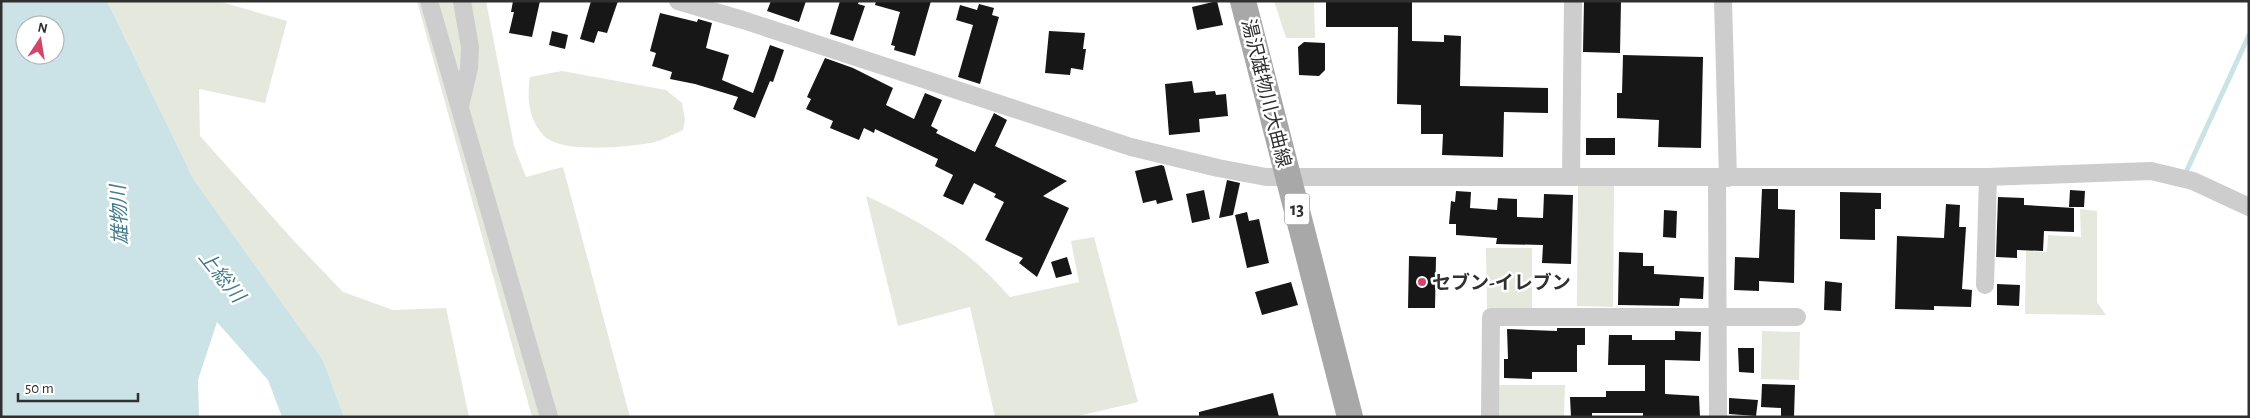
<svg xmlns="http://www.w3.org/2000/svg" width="2250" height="418" font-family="'Alegreya Sans','Noto Sans JP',sans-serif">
<rect width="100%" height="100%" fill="#fff"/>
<path fill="#e5e8dd" d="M107 1H218L287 21 265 103 199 89 200 136 294 241 343 292 393 310 446 308 469 417H344L323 360 194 180Z
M417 1H486L514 146 526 177 563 167 630 417H532Z
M1274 1H1314L1315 38H1286Z
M562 71 666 90 682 103 685 120 683 130C673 134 662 141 651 143 626 147 560 154 543 135 528 118 527 98 530 77Z
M1578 186H1614L1613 307 1577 306Z
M866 196C908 215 953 240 986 272 995 280 1002 289 1010 297L1079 282 1071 241 1094 237 1138 402 1074 417H995L970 307 898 326Z
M2080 209 2097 211V302L2106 315 2025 314 2026 251 2047 252 2048 235 2081 237Z
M1486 248H1532V309L1487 310Z
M1762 331 1800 332 1799 380 1761 379Z
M1498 385H1565L1564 417H1498Z"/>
<path fill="#cbe2e7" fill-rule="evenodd" d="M1 1H107L194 180 323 360 344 417H282L268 380 217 322 198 380 199 417H1ZM25 25H55V55H25Z"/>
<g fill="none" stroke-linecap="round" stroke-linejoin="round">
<path stroke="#cbe2e7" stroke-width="5" d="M2187 170 2249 35"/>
</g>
<path fill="#171717" d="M513 1H540L532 37 509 33 514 12H511Z
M591 1H618L607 33 598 31 594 43 580 39Z
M771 1H806L799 22 767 11Z
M840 1H859L858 4 865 6 853 41 830 34Z
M876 1H931L915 56 894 50 895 46 891 45 900 12 875 5Z
M1217 1 1223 25 1197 30 1192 7Z
M1326 1H1412V41L1444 42V35L1461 36 1460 86 1548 88V113L1504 112 1503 157 1442 155 1443 134H1421V105L1397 104 1398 27H1326Z
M1584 1H1621L1620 53 1583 52Z
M979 4 994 8 992 15 999 17 980 84 958 77 973 25 956 20 960 5 977 10Z
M660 13 697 22 698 19 712 23 706 48 729 55 722 80 753 93 770 45 784 50 773 82 770 81 755 118 733 109 738 97 695 84 670 79 672 72 652 66 656 53 650 51Z
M552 31 568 35 565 49 549 45Z
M1049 31 1085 33 1083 49H1086L1083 70 1071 68 1070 75 1045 73Z
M1304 42 1325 43V70L1319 76 1299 75 1298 47Z
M1623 55 1703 57 1701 148 1658 147 1659 120 1617 118V93H1622Z
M825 58 853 68 893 88 886 105 914 119 925 93 942 100 931 126 938 130 936 133 975 152 994 113 1007 120 995 146 1067 181 1043 196 1069 208 1037 277 1019 263 1023 258 985 240 1004 202 994 197 996 194 974 183 963 205 943 196 953 175 935 166 938 159 875 129 874 133 864 128 859 140 830 128 833 121 806 109 811 99 807 97Z
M1192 81 1194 93 1215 91 1216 95 1226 94 1228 116 1199 119 1200 132 1169 135 1165 84Z
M1586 138H1615V155H1586Z
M1161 165 1164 166 1173 200 1157 204 1156 200 1143 203 1135 171Z
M1227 180 1240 183 1233 215 1219 218Z
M1762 189H1778V209L1795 210 1794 283 1759 281V291L1734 290 1735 257 1759 258Z
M1204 190 1210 219 1192 223 1186 194Z
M2070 190 2085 191 2084 207H2069Z
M1456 191 1471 192 1470 208 1497 210 1498 198 1517 199V217L1543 218 1544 194 1573 195 1571 264 1542 263 1543 245 1496 244 1497 238 1456 235V224H1449L1451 201 1455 202Z
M1840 192 1881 193V209H1875V240L1840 239Z
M1998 197 2024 198V205L2074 208V232L2044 231 2043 251 2017 250V258L1996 257Z
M1946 204 1960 205 1959 227H1966L1962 289 1972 290 1971 307 1934 306V310L1895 309 1897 236 1944 238Z
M1664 210 1677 211 1676 238 1663 237Z
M1247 212 1249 221 1259 219 1269 263 1247 268 1235 215Z
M1619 252 1643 253V266H1654V274L1704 277 1703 299 1680 298 1679 306 1618 305Z
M1409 256 1436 257 1435 308H1408Z
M1067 257 1072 274 1056 278 1051 262Z
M1825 281 1842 283 1841 311 1824 310Z
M1291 282 1298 305 1262 315 1255 292Z
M1997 284 2020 285 2019 306 1997 305Z
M1557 328H1585V345H1577V372H1532V379L1504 378V359H1508L1507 329 1557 331Z
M1675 331 1701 332 1700 361 1665 360V394L1699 396 1700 417H1643V413H1592V417H1571L1570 397H1606V391H1645V365H1608L1609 335H1632V340H1675Z
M1738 348H1754V373L1739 372Z
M1762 384 1795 385 1794 417H1781V408L1761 407Z
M1273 393 1279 417H1199V412Z
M1729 398 1758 400 1756 416 1729 414Z"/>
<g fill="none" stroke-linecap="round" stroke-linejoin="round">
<path stroke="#cdcdcd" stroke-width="18" d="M429 1 549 417
M678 1 743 20 1131 147 1218 168 1266 177H1988L2151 171 2193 181 2249 207
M1723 1 1728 178
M460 106 469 68 470 47 462 1
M1571 177 1573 1
M1717 177 1718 417
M1985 285 1988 177
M1490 417 1491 317H1797"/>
<path stroke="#a8a8a8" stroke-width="26" d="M1243 1 1350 417"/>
</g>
<circle fill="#d3466b" stroke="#fff" stroke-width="2" cx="1422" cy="282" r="5"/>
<g text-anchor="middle" stroke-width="5" stroke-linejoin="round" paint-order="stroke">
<rect fill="#fff" stroke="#6e6e6e" stroke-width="1" x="1284.5" y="193.5" width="25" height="31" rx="4"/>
<g font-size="18" font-weight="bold" fill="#303030">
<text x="1297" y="215">13</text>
</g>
<g font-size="19" fill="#303030" stroke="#fff">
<text transform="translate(1267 93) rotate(76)" y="7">湯沢雄物川大曲線</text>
</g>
<g font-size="19" font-weight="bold" fill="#303030" stroke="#fff" text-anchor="start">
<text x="1432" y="289">セブン-イレブン</text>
</g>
<g font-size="20" font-style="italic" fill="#467d8a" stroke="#fff">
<text transform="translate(119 215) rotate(-93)" y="7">雄物川</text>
<text transform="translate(222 276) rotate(51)" y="7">上総川</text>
</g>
</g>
<rect width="2250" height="418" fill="none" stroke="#303030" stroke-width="5"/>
<g transform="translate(40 40) rotate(12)"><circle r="24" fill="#ffffff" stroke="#acacac"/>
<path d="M0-4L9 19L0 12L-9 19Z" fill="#d3466b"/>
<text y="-8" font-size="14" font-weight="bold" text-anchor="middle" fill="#303030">N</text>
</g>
<path d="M18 393v8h120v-8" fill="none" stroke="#303030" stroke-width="2.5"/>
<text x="25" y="393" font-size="15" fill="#303030" stroke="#ffffff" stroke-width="4" paint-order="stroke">50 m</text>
</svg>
